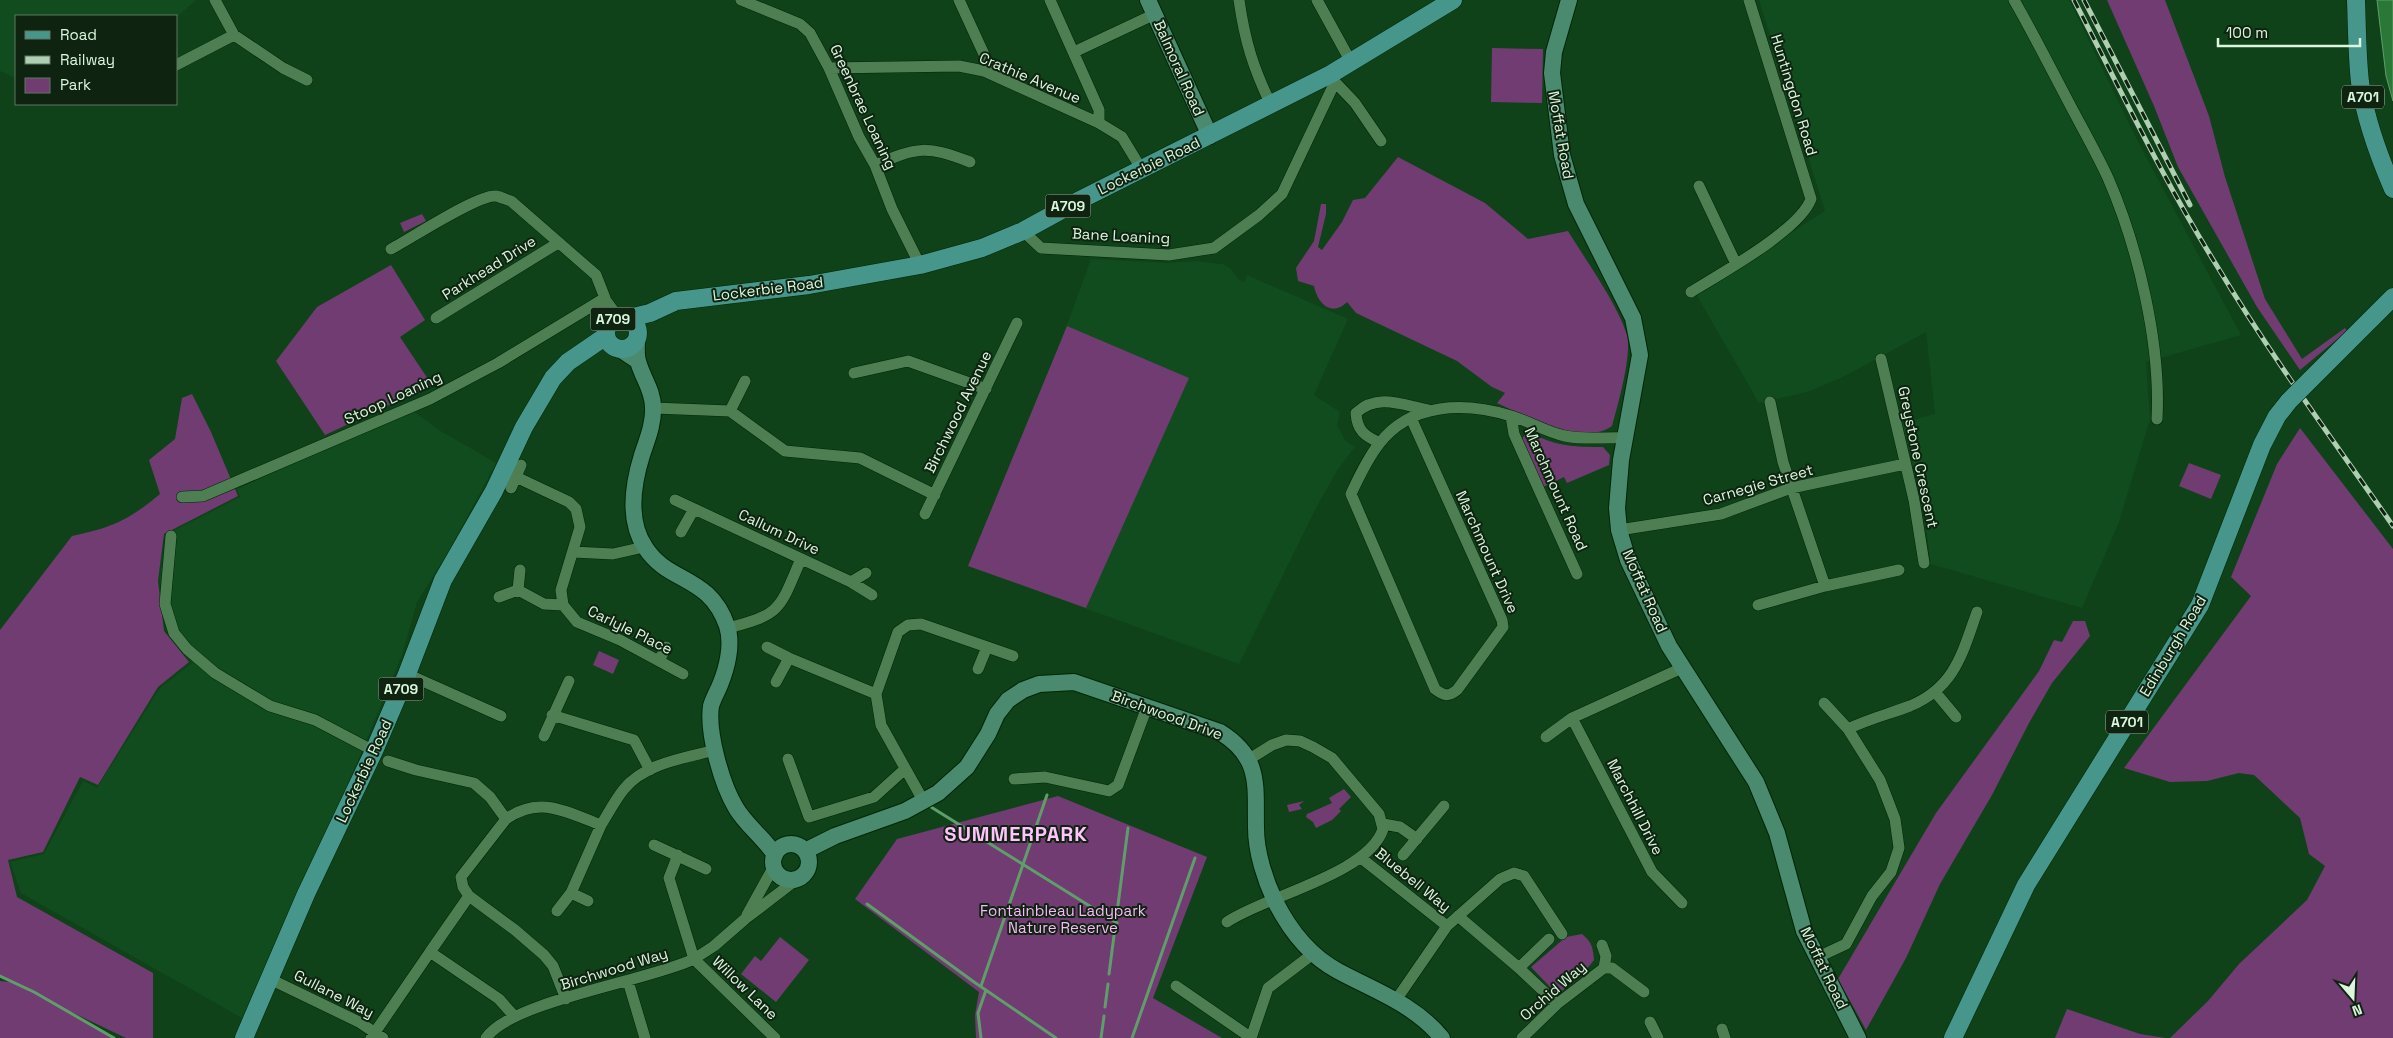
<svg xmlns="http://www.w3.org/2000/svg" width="2393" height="1038" font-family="'Space Grotesk',sans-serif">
<rect width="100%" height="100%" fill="#0f4219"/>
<path fill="#114c1e" d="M0 0H196L176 18 16 16V78L0 71Z
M1759 0H2069L2135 136 2241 335 2146 362 2150 419 2119 522 2082 608 1931 564 1921 492 1902 423 1935 414 1926 332 1845 376 1807 392 1759 403 1696 294 1825 211Z
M1091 259 1167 263 1196 261 1222 264 1230 268 1238 279 1244 282 1247 275 1348 319 1314 395 1340 412 1337 425 1345 440 1355 447 1338 469 1317 506 1239 664 968 566 1062 339Z
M412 410 439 430 496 463 450 549 417 602 402 655 351 777 242 1018 21 893 10 862 44 854 83 781 97 788 160 688 192 663 166 630 160 579 167 534 240 497 237 489Z"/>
<path fill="#703c71" d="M2107 0H2165L2209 116 2225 177 2265 299 2302 359 2345 328 2347 331 2300 370 2257 307 2178 167 2154 106Z
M1492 48 1543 49 1542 103 1491 102Z
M1398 157 1485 203 1528 239 1568 231C1585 259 1618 305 1627 335 1632 355 1618 405 1612 426 1583 447 1526 416 1497 403L1505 393 1492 387 1457 361 1356 313 1347 302C1331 318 1317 302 1314 286L1298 281 1296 268 1314 241 1321 204H1326V214L1318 247 1322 250 1342 222 1353 200 1365 198Z
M422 214 426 221 404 232 400 223Z
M391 265 425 320 400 337 432 385 325 435 276 361 317 307Z
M1067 326 1189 378 1086 608 968 566Z
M192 394 211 432 238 496 164 534 158 581 164 631 189 662 158 687 98 785 80 777 43 852 8 860 17 897 153 973V1038H126L65 1009 114 1038H0V981L10 982 0 977V630L72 536C111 528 129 520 160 494L149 460 175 439 182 398Z
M2300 428 2393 549V1038H2170L2208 1001 2239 964 2307 900 2325 866 2309 854 2300 818 2254 775 2239 773 2207 781 2170 782 2124 768 2251 596 2231 577 2277 464Z
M1528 432C1556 446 1572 447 1603 447L1610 455 1609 465 1567 483 1564 477 1543 487 1523 441V437Z
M2189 463 2221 475 2211 499 2179 486Z
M2073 621H2085L2090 636 2052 683 2029 723 1992 795 1940 884 1906 958 1866 1030 1838 979 1936 813 2039 671 2054 640 2062 642Z
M599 651 619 660 613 674 593 665Z
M1344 789 1351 797 1339 809 1341 811 1332 820 1316 828 1313 822 1306 817 1307 814 1332 803 1329 798Z
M1058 796 1207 857 1153 998 1222 1038H976L975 1015 979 992 855 899 897 839Z
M1304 801 1299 805 1302 809 1289 812 1287 805Z
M1582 934C1592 942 1593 948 1594 960L1586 970 1556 996 1552 994V989L1531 967 1566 937Z
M780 937 809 960 776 1002 741 974 755 956 761 961Z
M2067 1009 2140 1034 2166 1038H2055Z"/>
<path fill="#2a7838" stroke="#5f9e6a" d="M2377 0H2393V101L2386 76Z"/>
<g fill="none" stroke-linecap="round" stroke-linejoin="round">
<path stroke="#5f9e6a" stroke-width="3" d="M931 807 1117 923
M867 904 974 982 1056 1038
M1109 974 1128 828
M0 976 34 992 114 1038
M981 986 1047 795
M1105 1007 1108 984
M981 1038 978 1013 986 990
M1101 1038 1104 1016
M1132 1038 1195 858"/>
<defs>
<path id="street" d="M215 0 234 35 283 68 307 80
M741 0 800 24 810 33 829 68 859 137 875 165 892 209 920 265
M959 0 988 63 984 71
M1050 0 1099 110V123L1122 137 1142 170
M1239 0C1245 42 1253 67 1271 105
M1317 0 1351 62
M2014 0C2033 33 2050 67 2068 101 2081 126 2096 152 2108 178 2138 247 2161 344 2157 419
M1074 52 1155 14
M176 65 234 35
M829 68 959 66 984 71 1099 123
M1335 82 1355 103 1381 141
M875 165C918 147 926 145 970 162
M1699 186 1736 264
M1023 231 1041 248 1169 255 1214 248 1259 215 1282 194 1335 82 1331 74
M391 249C410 239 478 194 496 196 501 197 507 200 511 201L596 275 605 298 609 323
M1691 292C1720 274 1800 230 1811 199L1749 0
M607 302 618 317
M436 318 558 243
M1881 359 1914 500 1924 563
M854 373 908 361 986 389
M1770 402 1783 462 1825 586
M654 408 730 411 785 451 860 458 935 495
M730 411 745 381
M1511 416 1514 434 1577 574
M1411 418 1502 620 1503 627 1457 690C1448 697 1444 696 1435 689L1351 494C1359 477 1367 459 1379 444 1411 402 1465 402 1511 416 1529 421 1546 432 1565 436 1583 440 1606 437 1626 438
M1380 443C1365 436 1357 431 1356 413 1378 393 1402 405 1428 410
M516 477 569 502 576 509 580 527 561 590 563 605 577 622 620 640 683 674
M511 488 521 465
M182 497 203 496 430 399 498 363 605 298
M675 500 851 582 872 595
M925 514 1017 323
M1619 530 1721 514 1791 488 1905 464
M681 532 694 509
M171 536 165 604 174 633 187 649 215 673 270 706 315 720 374 751
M573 552 613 554 644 547
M520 570 518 590 544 604 563 605
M851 582 866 573
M499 597 518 590
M1758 605 1825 586 1899 570
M728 628C783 614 779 609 801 559
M767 647 789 658 876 694
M659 661 666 647
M978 669 987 647
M407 674 501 716
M776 682 789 658
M1936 693 1956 717
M552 715 634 740 650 770
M1572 718 1652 872 1682 903
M1848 729C1868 719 1889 714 1910 706 1955 687 1962 654 1977 612
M544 736 569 681
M1546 737 1572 718 1682 668
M788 759 809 817 874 797 905 769
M388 761 416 770 474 783 490 797 506 819
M1014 779 1045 777 1109 791 1118 785 1147 707
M924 802 881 725 876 694 898 632 908 625 921 624 1013 656
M1383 824 1400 827 1417 839
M654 845 706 869
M678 855 669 878 694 959 775 1038
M1403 855 1444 806
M1361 858 1447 926
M571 893 588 901
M557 911 571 893 601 825
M747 915 774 866
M1458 916 1519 968 1557 1004
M1227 922C1265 896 1369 874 1383 829L1379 814 1332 758 1313 747 1300 741 1286 740 1272 745 1248 760
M1602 945 1606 956 1604 968
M430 952 469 896
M1816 958 1846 944 1872 896 1891 872 1899 848 1895 819 1880 780 1848 729 1824 703
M1519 968 1549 939
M270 979 359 1022 383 1038
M628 981 645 1038
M1176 986 1250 1037
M566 999 553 966 544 955 515 930 469 896 463 887 461 877 506 819C540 795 566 812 601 825 608 814 615 800 624 789 645 763 685 758 715 750
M1396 1000 1447 926 1500 879 1514 873 1524 876 1562 934
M1650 1022 1658 1038
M1722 1029 1725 1038
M371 1038 430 952 499 999 514 1016
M486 1038C511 1001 648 981 694 959L714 946 745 919 796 880
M1251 1038 1268 988 1314 953
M1522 1038 1557 1004 1604 968H1612L1644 992"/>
<path id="secondary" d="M1148 0 1210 136
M1569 0 1554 52 1552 73 1562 155 1576 204 1633 318 1640 355 1621 460 1617 508 1619 530 1628 560 1669 646 1756 782 1777 833 1804 931 1858 1038
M637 338C637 345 636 354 638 361 642 377 653 390 653 407 654 423 647 440 642 455 633 484 627 520 645 547 668 584 709 574 727 626 733 644 727 668 720 685 717 692 713 699 711 706 707 733 722 785 736 808 746 825 764 838 775 855
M620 349 638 361
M773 862a18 18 0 1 1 36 0a18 18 0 1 1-36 0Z
M805 851 835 836 905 811 938 793 967 767 988 734 997 714 1008 700 1023 690 1039 684 1074 682 1220 732C1262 758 1255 786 1256 828 1256 852 1265 880 1275 901 1289 929 1310 956 1338 971 1375 991 1414 1004 1442 1038"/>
<path id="primary" d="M2356 0C2357 27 2357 55 2360 82 2365 119 2378 154 2393 189
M606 333a16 16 0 1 1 32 0a16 16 0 1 1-32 0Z
M629 318 650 313 676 301 809 285 920 265 982 248 1023 231 1076 202 1331 74 1453 0
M2310 380 2393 297
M244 1038 306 894 374 751 407 674 443 580 494 491 524 427 553 378 568 362 606 336
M1953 1038 2026 885 2200 605 2262 445 2277 416 2289 401"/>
</defs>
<use href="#street" stroke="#002607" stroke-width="12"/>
<use href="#secondary" stroke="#002607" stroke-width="18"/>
<use href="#primary" stroke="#002607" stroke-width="19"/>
<use href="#street" stroke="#4d7f52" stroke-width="11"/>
<use href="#secondary" stroke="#4a8a6e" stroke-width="16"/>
<use href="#primary" stroke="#46968b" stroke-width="18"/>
<defs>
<path id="rail" d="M2074 0C2120 89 2164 181 2217 266 2271 356 2333 440 2393 526
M2084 0 2190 205"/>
</defs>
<use href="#rail" stroke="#afcfb3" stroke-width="5"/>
<use href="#rail" stroke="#0f2311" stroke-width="3" stroke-dasharray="9" stroke-linecap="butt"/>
<defs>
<path id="primary-bridge" d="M2289 401 2310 380"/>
</defs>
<use href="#primary-bridge" stroke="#002607" stroke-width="19" stroke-linecap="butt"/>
<use href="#primary-bridge" stroke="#46968b" stroke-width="18"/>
</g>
<g text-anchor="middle" stroke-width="4" stroke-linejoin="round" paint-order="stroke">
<g fill="#0f2311" stroke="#9eb7a0" stroke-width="1">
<rect x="2342" y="85.5" width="42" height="23" rx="4"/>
<rect x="1045.5" y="194.5" width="45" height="23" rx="4"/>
<rect x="590.5" y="307.5" width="45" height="23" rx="4"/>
<rect x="378.5" y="677.5" width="45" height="23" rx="4"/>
<rect x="2106" y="710.5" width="42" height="23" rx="4"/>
</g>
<g font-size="14" font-weight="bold" fill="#dbf6dd">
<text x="2363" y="102">A701</text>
<text x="1068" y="211">A709</text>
<text x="613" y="324">A709</text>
<text x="401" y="694">A709</text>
<text x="2127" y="727">A701</text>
</g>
<g font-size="15" fill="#dbf6dd" stroke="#0f2311">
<text transform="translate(1179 68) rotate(66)" y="5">Balmoral Road</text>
<text transform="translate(1030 78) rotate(23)" y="5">Crathie Avenue</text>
<text transform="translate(1794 95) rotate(73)" y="5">Huntingdon Road</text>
<text transform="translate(863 107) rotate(65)" y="5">Greenbrae Loaning</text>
<text transform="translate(1561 135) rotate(80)" y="5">Moffat Road</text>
<text transform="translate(1149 166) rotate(-26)" y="5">Lockerbie Road</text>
<text transform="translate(1121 236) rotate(3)" y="5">Bane Loaning</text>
<text transform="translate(489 268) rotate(-32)" y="5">Parkhead Drive</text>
<text transform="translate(768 289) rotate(-7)" y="5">Lockerbie Road</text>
<text transform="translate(393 398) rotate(-25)" y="5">Stoop Loaning</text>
<text transform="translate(958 412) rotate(-64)" y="5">Birchwood Avenue</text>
<text transform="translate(1918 457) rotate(78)" y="5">Greystone Crescent</text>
<text transform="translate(1758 485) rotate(-16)" y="5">Carnegie Street</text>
<text transform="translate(1556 489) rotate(66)" y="5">Marchmount Road</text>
<text transform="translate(779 532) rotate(25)" y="5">Callum Drive</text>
<text transform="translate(1487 552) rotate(66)" y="5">Marchmount Drive</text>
<text transform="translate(1645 591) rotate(66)" y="5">Moffat Road</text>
<text transform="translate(630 630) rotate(26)" y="5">Carlyle Place</text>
<text transform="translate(2173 646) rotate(-59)" y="5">Edinburgh Road</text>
<text transform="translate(1167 715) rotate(20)" y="5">Birchwood Drive</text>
<text transform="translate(364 771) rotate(-65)" y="5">Lockerbie Road</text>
<text transform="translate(1635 807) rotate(63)" y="5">Marchhill Drive</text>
<text transform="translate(1413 880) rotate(39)" y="5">Bluebell Way</text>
<text transform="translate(1824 968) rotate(64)" y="5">Moffat Road</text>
<text transform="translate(614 969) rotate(-17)" y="5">Birchwood Way</text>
<text transform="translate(745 988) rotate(44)" y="5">Willow Lane</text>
<text transform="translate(1553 991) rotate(-41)" y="5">Orchid Way</text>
<text transform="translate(334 994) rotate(27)" y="5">Gullane Way</text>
</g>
<g font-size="15" fill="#fab9fa" stroke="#0f2311">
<text x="1063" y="916">Fontainbleau Ladypark<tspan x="1063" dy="17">Nature Reserve</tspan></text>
</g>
<g font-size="20" font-weight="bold" letter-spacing="1" fill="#ffc4fe" stroke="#0f2311">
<text x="1016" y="841">SUMMERPARK</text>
</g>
</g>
<rect x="15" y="15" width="162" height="90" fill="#0f2311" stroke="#617763"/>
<rect x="25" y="31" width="25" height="8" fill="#46968b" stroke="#617763"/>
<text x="60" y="40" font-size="15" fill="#dbf6dd">Road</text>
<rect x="25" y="56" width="25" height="8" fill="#afcfb3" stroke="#617763"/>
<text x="60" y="65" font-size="15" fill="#dbf6dd">Railway</text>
<rect x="25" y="78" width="25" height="15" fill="#703c71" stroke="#617763"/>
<text x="60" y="90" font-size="15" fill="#dbf6dd">Park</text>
<g transform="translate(2353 998) rotate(161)" stroke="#0f2311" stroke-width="4" paint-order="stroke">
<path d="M0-4L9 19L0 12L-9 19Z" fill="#dbf6dd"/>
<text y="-8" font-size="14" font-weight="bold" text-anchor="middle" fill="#dbf6dd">N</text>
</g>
<path d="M2218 38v8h142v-8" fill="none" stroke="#dbf6dd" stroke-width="2.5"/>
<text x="2226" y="38" font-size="15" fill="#dbf6dd" stroke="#0f2311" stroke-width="4" paint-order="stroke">100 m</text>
</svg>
